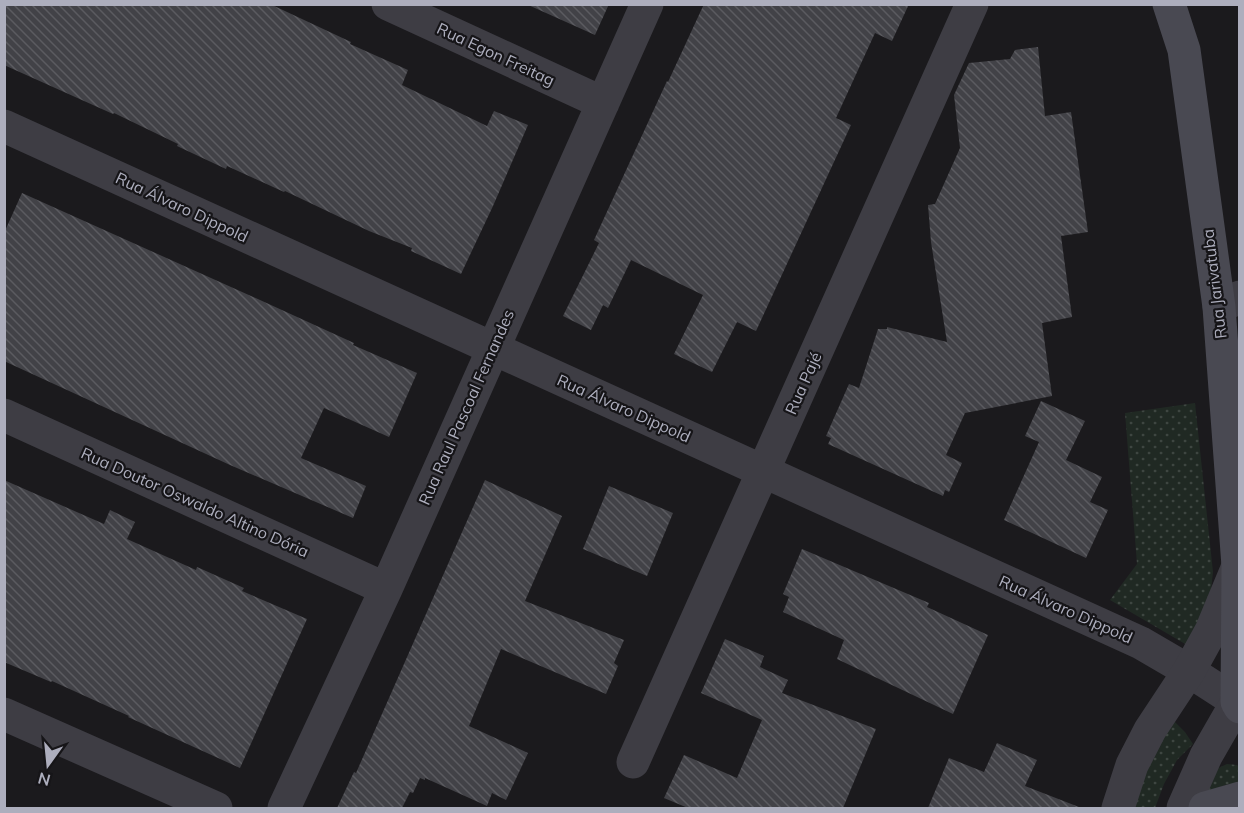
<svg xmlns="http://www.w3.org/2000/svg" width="1244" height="813" font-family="Mulish,sans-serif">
<defs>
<pattern id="grass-dots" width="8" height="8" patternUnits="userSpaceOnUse" patternTransform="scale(1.5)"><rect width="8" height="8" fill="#202923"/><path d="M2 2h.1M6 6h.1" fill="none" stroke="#3e4641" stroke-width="1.8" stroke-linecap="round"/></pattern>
<pattern id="building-back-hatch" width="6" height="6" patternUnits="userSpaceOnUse" patternTransform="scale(1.5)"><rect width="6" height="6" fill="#424247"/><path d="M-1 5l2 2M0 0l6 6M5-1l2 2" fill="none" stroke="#5b5b60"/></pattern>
</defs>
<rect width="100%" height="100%" fill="#1b1a1d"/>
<path fill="url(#grass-dots)" d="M1195 403 1213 572 1209 608 1192 648 1110 600 1137 564 1125 413Z
M1174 721 1185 732 1193 744 1177 760 1164 784 1155 808H1131L1142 774Z
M1227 764 1237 765 1239 767V783L1225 785 1199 796 1216 769Z"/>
<path fill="url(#building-back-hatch)" d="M4 4H270L351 42 350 44 408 70 402 85 487 126 494 111 528 125 493 206 461 274 411 251 412 248 369 231 285 191 284 192 227 166 226 169 177 146 178 144 114 113 113 114 4 65Z
M526 4H609L595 35Z
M704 4H909L892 41 875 33 836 118 851 125 756 331 737 322 712 372 674 354 703 295 631 260 608 308 603 305 591 330 563 316 599 243 594 240 667 81 668 82Z
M1038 47 1045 116 1071 112 1088 232 1061 236 1072 317 1042 323 1052 396 965 413 946 455 962 463 949 492 945 490 943 496 828 444 831 438 826 436 849 384 859 388 878 329H887V327L947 342 931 242 928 205 935 204 960 148 954 95 969 63 1010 59 1015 50Z
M22 193 251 296 354 343 353 345 417 373 389 437 324 408 301 458 366 486 353 518 230 465 4 361V233Z
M1041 401 1085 421 1066 460 1102 477 1090 502 1108 510 1086 558 1004 520 1039 442 1025 436Z
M4 480 104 524 110 510 135 522 127 539 196 570 197 567 244 588 242 591 307 619 240 768 128 717 129 716 52 681 51 682 4 662Z
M485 480 562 516 525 601 624 640 614 663 618 666 606 694 501 649 469 726 528 753 506 800 492 793 487 806 425 778V780L420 778 413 793 410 792 402 808H337L354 772 356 773Z
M609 486 673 513 647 576 583 549Z
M802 549 929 603 927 607 988 635 953 714 837 659 844 640 783 612 789 597 783 594Z
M725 639 764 656 760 667 788 680 782 693 876 729 843 808H688L664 798 684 755 737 778 762 720 701 693Z
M997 743 1037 760 1025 786 1079 807V808H928L949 758 984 772Z"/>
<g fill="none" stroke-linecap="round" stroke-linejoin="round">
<path stroke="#3e3d44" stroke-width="33" d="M388 4 603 103
M4 126 1141 643 1189 671 1237 702 1240 701
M1219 307 1240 297
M4 415 386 589
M4 714 216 808
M633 762 972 4
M284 808 386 589 647 4"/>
<path stroke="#3e3d44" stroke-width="33" d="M1118 808 1132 765 1150 730 1189 671 1211 631 1238 566
M1183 808 1206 756 1237 702"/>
<path stroke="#494952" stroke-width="33" d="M1169 4 1184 50 1219 307 1238 566 1237 702 1240 707
M1205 808 1240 798"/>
</g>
<g text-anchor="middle" stroke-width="4.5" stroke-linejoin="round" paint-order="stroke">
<g font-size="16" fill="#adaebd" stroke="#161518">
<text transform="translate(496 54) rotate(25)" y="6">Rua Egon Freitag</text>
<text transform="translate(182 207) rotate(25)" y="6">Rua Álvaro Dippold</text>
<text transform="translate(1214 284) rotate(-97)" y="6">Rua Jarivatuba</text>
<text transform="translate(803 383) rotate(-66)" y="6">Rua Pajé</text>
<text transform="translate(466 407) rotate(-66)" y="6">Rua Raul Pascoal Fernandes</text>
<text transform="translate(624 408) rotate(24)" y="6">Rua Álvaro Dippold</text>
<text transform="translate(195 502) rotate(24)" y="6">Rua Doutor Oswaldo Altino Dória</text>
<text transform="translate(1066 609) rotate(24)" y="6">Rua Álvaro Dippold</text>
</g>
</g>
<rect width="1244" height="813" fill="none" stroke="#adaebd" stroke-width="12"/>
<g transform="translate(48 765) rotate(195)" stroke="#161518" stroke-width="4.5" paint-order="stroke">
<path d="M0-4.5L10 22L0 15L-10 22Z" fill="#adaebd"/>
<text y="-9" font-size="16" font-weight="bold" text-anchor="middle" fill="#adaebd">N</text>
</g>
</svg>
